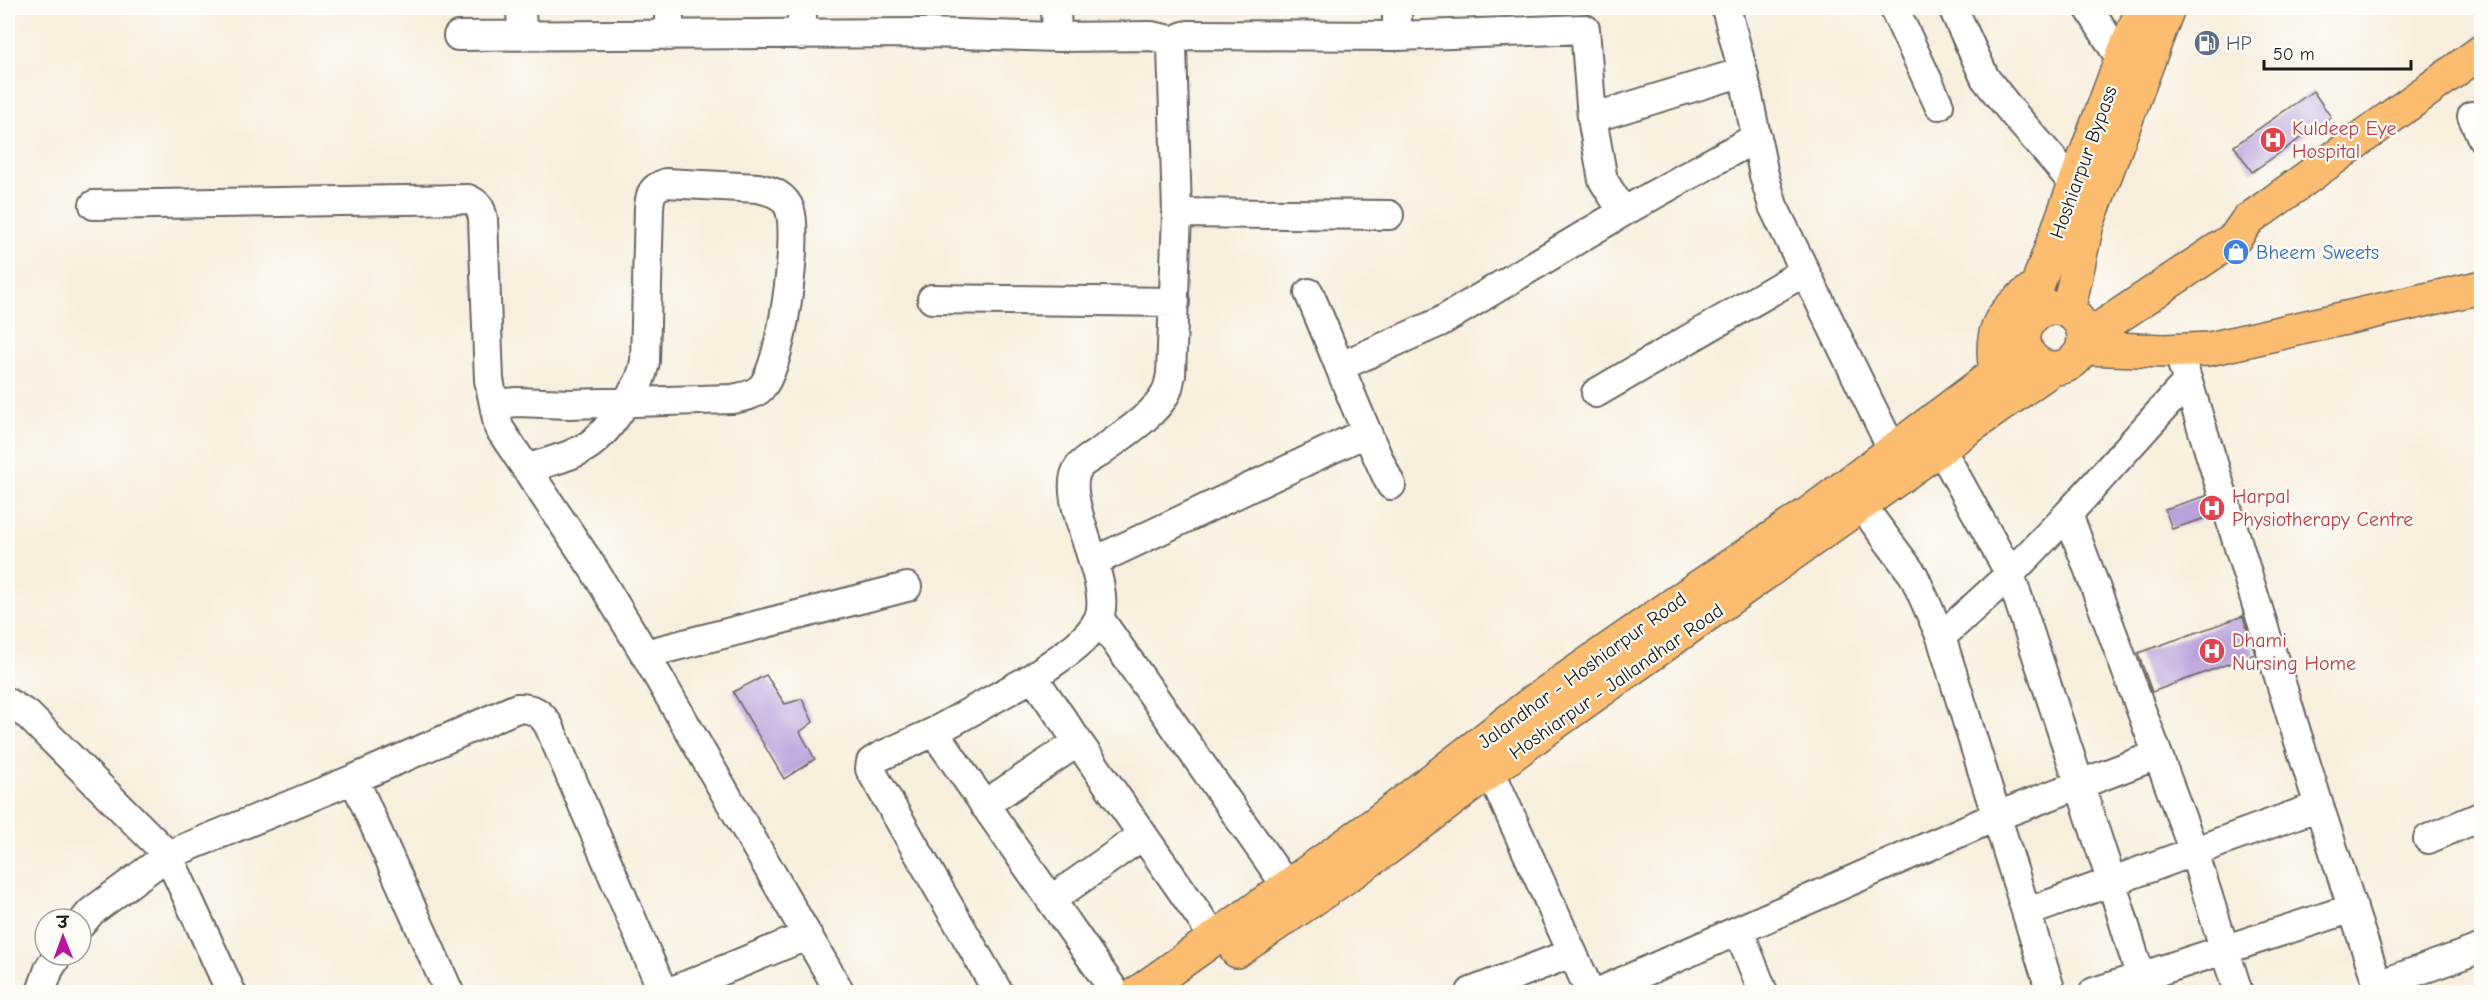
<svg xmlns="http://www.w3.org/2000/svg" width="2489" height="1000" font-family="'Comic Neue','Playpen Sans Deva',sans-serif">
<rect width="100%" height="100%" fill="#fdfcf7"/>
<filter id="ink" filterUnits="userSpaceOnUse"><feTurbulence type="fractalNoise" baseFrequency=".0167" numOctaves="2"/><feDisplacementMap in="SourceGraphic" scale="12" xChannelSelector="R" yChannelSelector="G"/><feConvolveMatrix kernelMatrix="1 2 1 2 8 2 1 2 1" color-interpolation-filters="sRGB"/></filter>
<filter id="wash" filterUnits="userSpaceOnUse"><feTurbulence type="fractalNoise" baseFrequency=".008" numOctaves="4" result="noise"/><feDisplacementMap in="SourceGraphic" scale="24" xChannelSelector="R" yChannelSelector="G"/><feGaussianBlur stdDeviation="1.35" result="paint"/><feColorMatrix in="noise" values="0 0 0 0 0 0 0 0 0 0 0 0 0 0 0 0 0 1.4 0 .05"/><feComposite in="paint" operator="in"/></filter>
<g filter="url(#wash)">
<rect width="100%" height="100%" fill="#f8eedd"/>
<g id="blocks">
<path fill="#b9a1dc" d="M2313 91 2331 117 2252 172 2234 146Z
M2206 496 2212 516 2172 529 2165 509Z
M2243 616 2255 654 2152 692 2138 653Z
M766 675 785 704 802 699 813 722 800 732 815 759 784 779 733 692Z"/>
</g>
</g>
<g filter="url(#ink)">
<use href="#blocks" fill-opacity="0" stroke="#696660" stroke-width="1.5"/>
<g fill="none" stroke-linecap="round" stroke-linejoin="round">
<defs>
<path id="minor" d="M521 8 522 34
M669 8V36
M1056 8 1057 37
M1397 8V36L1585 29 1592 118 1743 72 1764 175 1773 206 1893 451
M1726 8 1743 72
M1894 8 1939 105
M1953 8 1985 78 2012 112 2075 185
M2089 8 2121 60
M802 35V8
M458 36 927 33 1057 37 1151 36 1175 41
M2472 116 2482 138
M1592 118 1603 180 1623 212
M94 205 468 199C478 203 481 208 483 219L489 380 497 419
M1177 213 1389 215
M1309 293C1337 357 1360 423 1391 485
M932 299 1175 302
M2178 350 2319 806 2380 992
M1341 366 1440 322 1623 212 1757 137
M1596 393 1804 272
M1941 449 2010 574 2111 880 2145 992
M526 469C578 452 592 454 623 406 635 389 641 383 645 361L649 208C650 193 652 188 666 183L758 188C772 191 785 195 790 210 799 239 782 367 761 388 753 396 742 397 732 399L570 404 517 402 507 403 499 410 497 419 499 428 593 568 645 654 840 992
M1862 506 1914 576 1941 637 2051 992
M2068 514 2194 852 2238 992
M1093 562 1365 433
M1099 618 1299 904
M1941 637 2010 574 2068 514 2187 382
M645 654 907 587
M8 703 28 715 168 855 231 992
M934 732 1115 992
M1490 770 1590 992
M354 779 449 992
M984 805 1078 742
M2428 839 2482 816
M1051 900 1143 835
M2028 912 2319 806
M81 924 91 912 168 855 354 779 517 708C533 708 541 712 549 726L663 992
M1739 931 1763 992
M1216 940 1033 677C1054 661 1086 644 1098 620 1116 583 1056 497 1079 467 1083 461 1094 456 1101 451 1120 437 1155 415 1166 393 1169 388 1169 381 1171 375L1177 213 1172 46C1176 39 1180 36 1189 35L1397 36
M2378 985 2482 948
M41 992 49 969 58 955
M670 992 806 936
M998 992 870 769 871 762 879 757 934 732 1033 677
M1471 992 1572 953
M1599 992 1997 816 2157 755
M2094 992 2353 908"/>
<path id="major" d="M2084 339 2235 238 2247 221 2482 51
M2083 348 2165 351 2209 349 2482 287"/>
<path id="highway" d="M2024 338a30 30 0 1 1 60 0a30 30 0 1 1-60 0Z
M2068 312 2087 224 2168 8
M2030 319 2037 286 2121 60 2143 8
M1996 372C1989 326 2001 313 2037 286
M1237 951 1385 850 1545 730 2053 368
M1139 992 1375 824 1533 702 1697 588 1811 512 1992 376 2025 346"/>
</defs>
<use href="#minor" stroke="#696660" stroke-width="32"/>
<use href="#major" stroke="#696660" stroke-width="36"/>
<use href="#highway" stroke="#696660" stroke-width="36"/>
<use href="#minor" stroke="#fff" stroke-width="28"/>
<use href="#major" stroke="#fcbd6f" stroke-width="33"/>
<use href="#highway" stroke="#fcbd6f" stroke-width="33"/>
</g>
</g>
<defs>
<symbol id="fuel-disc" viewBox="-11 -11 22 22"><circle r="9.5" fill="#5c6f8a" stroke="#fdfcf7"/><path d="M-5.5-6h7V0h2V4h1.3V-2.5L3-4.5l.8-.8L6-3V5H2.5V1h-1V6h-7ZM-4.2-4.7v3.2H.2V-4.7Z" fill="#fff"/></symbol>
<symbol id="hospital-disc" viewBox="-11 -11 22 22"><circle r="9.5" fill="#e0444e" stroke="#fdfcf7"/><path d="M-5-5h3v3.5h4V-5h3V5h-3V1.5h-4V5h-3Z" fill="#fff"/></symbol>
<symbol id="shop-disc" viewBox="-11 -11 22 22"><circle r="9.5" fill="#3f7fe0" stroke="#fdfcf7"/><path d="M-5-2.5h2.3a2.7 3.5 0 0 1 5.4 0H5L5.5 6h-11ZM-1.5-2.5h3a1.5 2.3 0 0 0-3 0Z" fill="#fff"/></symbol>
</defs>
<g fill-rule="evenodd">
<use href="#fuel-disc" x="2192" y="28" width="30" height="30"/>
<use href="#hospital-disc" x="2258" y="125" width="30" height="30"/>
<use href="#shop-disc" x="2221" y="237" width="30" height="30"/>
<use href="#hospital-disc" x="2197" y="493" width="30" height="30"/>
<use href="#hospital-disc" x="2197" y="636" width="30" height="30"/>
</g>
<g text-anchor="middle" stroke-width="4.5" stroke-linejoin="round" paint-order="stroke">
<g font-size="20" fill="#4e5e75" stroke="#fdfcf7" text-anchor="start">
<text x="2226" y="50">HP</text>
</g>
<g font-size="20" fill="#be3a42" stroke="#fdfcf7" text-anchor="start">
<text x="2292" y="135">Kuldeep Eye<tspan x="2292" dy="23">Hospital</tspan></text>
<text x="2232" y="503">Harpal<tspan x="2232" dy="23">Physiotherapy Centre</tspan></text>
<text x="2232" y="647">Dhami<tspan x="2232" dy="23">Nursing Home</tspan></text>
</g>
<g font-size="20" fill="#1c1c1c" stroke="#fdfcf7">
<text transform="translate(2083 162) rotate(-70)" y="7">Hoshiarpur Bypass</text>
<text transform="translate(1582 670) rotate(-36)" y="7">Jalandhar - Hoshiarpur Road</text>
<text transform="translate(1616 681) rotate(-35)" y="7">Hoshiarpur - Jallandhar Road</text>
</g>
<g font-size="20" fill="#366cbe" stroke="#fdfcf7" text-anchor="start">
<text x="2256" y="259">Bheem Sweets</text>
</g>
</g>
<rect width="2489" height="1000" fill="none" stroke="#fdfcf7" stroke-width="30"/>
<g transform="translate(63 937) rotate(359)"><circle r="28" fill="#fdfcf7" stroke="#a3a29f" stroke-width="1.5"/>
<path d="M0-4.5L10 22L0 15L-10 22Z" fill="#b5179e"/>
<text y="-9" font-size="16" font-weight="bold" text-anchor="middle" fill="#1c1c1c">उ</text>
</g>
<path d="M2264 60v9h147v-9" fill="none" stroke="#1c1c1c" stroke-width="3"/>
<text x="2273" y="60" font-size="18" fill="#1c1c1c" stroke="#fdfcf7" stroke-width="4.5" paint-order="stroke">50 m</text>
</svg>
